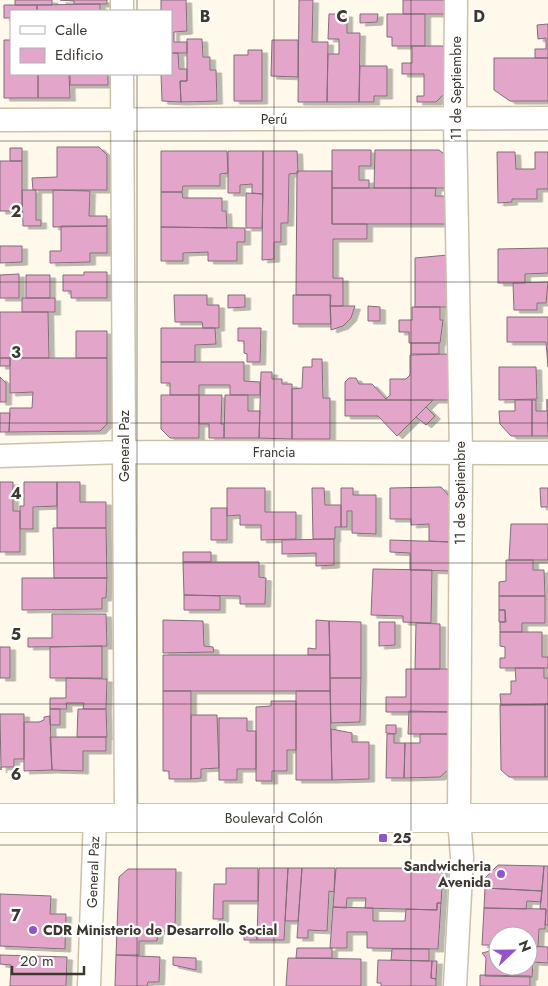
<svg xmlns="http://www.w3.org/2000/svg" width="548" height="986" font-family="Jost,sans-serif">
<defs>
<filter id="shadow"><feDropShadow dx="5.5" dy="3" stdDeviation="0" flood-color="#0004"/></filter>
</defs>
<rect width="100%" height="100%" fill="#fef9eb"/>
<path fill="#e3a6ca" stroke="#836d79" filter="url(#shadow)" d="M15 0H52V5H15Z
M60 0H107V4H74V1Z
M161 0H186L187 31 174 32V42H187V53H171V11H161Z
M299 0H313L312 42H328L327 102H298Z
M403 0H446V14H403Z
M100 4V11H37V5Z
M4 5H37V11H11V18H4Z
M329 14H347V33H360L359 102H327L328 54H339V39H328Z
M360 14H378L377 22 360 23Z
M387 14H425V46H392V37H387Z
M548 24V58H535V49H546V38L538 39 537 25Z
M187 39H202L203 57H210V70H216L217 101 181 102 180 81H187Z
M4 40H11V74H38V98H4Z
M272 40H298V77L271 76Z
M412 46H446V92L436 102H417V96H424V74H402V63H412Z
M248 50H262V101H234V55H248Z
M171 53H178L179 69H187V81H180L181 102 162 101 161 74H171Z
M494 58H548V101H510L494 90Z
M360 66H387V96H374V102H359Z
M38 74H69L70 98H38Z
M70 74H108V85H70Z
M57 147H99L107 155V190H33L32 178 57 177Z
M10 148H22V161H10Z
M332 150H371V166H359V180H369V188H332Z
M375 150H439L448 157V188H374Z
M161 151H227L228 173 220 174V186H183L182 192H161Z
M228 151H263V194L252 193V184L240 185V193H228Z
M263 151H297L298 173 289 174 288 223H281V242H274V259L262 260Z
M497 152H515L516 169H535V152H548V189H537V199H512V202L498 203Z
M0 161H22V211H0Z
M297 171H332V224H367V239H333V278H343V306H330L331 295H296Z
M332 188H436L435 196H448V224H332Z
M22 190H36V220H41V226H23Z
M53 190 90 191 89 216H107V226L53 227Z
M161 192H182L183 198H222V211H226L227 228 161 227Z
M246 193 263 194 262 228H246Z
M61 226H107V253H90V262L50 263V251H61Z
M161 227 245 228V242H237V261H208V252L183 253V261H161Z
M0 246H22V262L0 263Z
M548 248V273L525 274V283H498V249Z
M448 255V307H415V258Z
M84 272H107V298H71V291H63V275H84Z
M19 274V298H0V275Z
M26 275H50V298H26Z
M548 282 546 303H537V310H514L513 283Z
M174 295H207V305H219V328H203L202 322H175Z
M228 295H245V307L228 308Z
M293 295H330L331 324H293Z
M22 298H55V312H22Z
M330 306H355L351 318 343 326 331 330Z
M368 306 380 307V321H368Z
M412 307H440V320H443L440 343H409V332H399V320H412Z
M0 312H48L49 358H0Z
M507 317H548V367L546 342H507Z
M161 328H215L216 344 195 345V362H161Z
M238 328H261L260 362H247V354L244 353V341H238Z
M76 331H107V358H76Z
M411 343H439V354H411Z
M448 354 449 400H345V382L349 378H356L359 384H372L386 399 390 395V379H406L410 375V355Z
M0 358H10V366H0Z
M10 358H107V424L100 431 9 432 10 408H32L33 392 10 393Z
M312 359H322L323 398H330V439H292V389L302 388 303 367H312Z
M161 362H244V381L260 382V395H230V385H199V395H170V383H161Z
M499 367H536L537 399 499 400Z
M261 372H272V379H282V384H292V439L259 438Z
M0 377 6 383V402H0Z
M161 395H199V438H170L161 429Z
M199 395H222L221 424H224V438H209V424H199Z
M225 395H248V411H260L259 438H224Z
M547 399 548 436H532V400H536V411H547Z
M345 400H433L397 436 378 416H345Z
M515 400H532V436H511L500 424 499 411H515Z
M426 407 435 416 426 425 416 417Z
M0 413H10L9 432H0Z
M0 482H13V511H20V552H0Z
M24 482H57V506L33 507V529H20V506H24Z
M57 482H80V502H106V528H57Z
M441 487 450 497V542L429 541V524L411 525V519H390V488Z
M227 488H265V512H296V539L261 540V525H240V515L227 516Z
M312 488H324L325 505H341V527H335V539H313Z
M341 488H353V495H376V534L352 533V511H347V527H341Z
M540 488H548V507H541Z
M211 508H227V540H211Z
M511 524H548V560H509Z
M53 528H106L107 578H54Z
M334 539V565L316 566V553L282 554V540Z
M390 540 450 542V571L410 570V553L390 552Z
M183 552H211V562H183Z
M506 560H533V570H544L545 596H499V582L506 581Z
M183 562H259V577L266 578 265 604H240V596L184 595Z
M373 569 432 570 431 623 403 622V616L371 615Z
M22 578H107L106 598H102V609L22 610Z
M184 595 220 596V610H184Z
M499 596H545V623H522V632H500V622H506L505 610H499Z
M499 610H505V622H499Z
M52 614H106L107 646 28 647V638H52Z
M163 620 203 621 204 646 213 647 214 652 163 653Z
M316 620 329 621 330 655H308V648L316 649Z
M329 621 361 622V678H330Z
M379 622H395V645L379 646Z
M416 623 440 624V669H415Z
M500 632H542V657H548V668H500V658H505V647L500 646Z
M102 646V678H50V647Z
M0 647H10V678H0Z
M163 655H330V691H163Z
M515 668H544V678H548V704L501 705 500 694H511V681H516Z
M406 669H450V712H386V697H406Z
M66 678 107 679 106 709H83L84 703H66L67 709H50V698H66Z
M330 678H361L360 722 331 723Z
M163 691H191V779H169V771H163Z
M296 691H330L332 780H296Z
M271 701H296V750H287V771H272V781H256V707L271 706Z
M545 704H548V777H545Z
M500 705H545V777H509L501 770Z
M50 709H60V725H50Z
M78 709H106L107 737H77Z
M409 711 450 712V734H408Z
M0 714H24V759H14V767H1V770Z
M191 715H217L219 768 201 769V778L191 779Z
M50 716 52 770 24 771V722H39L44 720V717Z
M219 718H247V731H256V769H237V780H219Z
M386 725H396V734L386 733Z
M331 729 352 733V742H369V779L332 780Z
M387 734H394V743H405L404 778H386Z
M420 734H450V768L440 777 404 778 405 743H420Z
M50 737H106V751H83V771L52 770Z
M498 865 544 866 542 891 485 888 486 877Z
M544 866H548V925H545L546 909H540Z
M226 868H258V901H223V919H213L214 884H226Z
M259 868H288L284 940H257Z
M288 868H302L298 921H285Z
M302 868H335L334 892 329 891 327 931 308 930V938H297Z
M336 868H439L443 871 441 903H437V910L365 908 366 898H347L346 908 333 907Z
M128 869H176L175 931H158L157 941H139V955H116L119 877Z
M485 888 542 891 541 902 527 901 526 909 484 908Z
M0 894 51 896 50 914H66L65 949 0 946Z
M437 903H441L438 949 367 948V932H347V948H330L333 907 373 908V921H405L406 909 437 910Z
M484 908 546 909 545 929H539L538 947H528V936H498V945H482Z
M244 929H257V940H244Z
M491 945H498V966H528V946L548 947V963L533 962 532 977 485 976 486 958 482 953 490 951Z
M297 948H332V958H296Z
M392 949H429V961L391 960Z
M0 955 67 957 66 986H10L11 965 0 964Z
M116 955 160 957 159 982H148L147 986H115Z
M173 957 196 958V970L173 965Z
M288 958 361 959V986H286Z
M378 960 432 961 431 978 436 979V986H381V983H377Z
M432 961H437L436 979 431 978Z
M480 975 530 976V986H480Z"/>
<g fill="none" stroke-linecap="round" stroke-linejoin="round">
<defs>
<path id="street" d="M122 0V11
M122 74 126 818
M0 120 548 118
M0 456 124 452 548 453
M89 986 95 818
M455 986 462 857 459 818 461 453 455 119 456 0"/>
<path id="secondary" d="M0 818H548"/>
</defs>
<use href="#street" stroke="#cbc2ab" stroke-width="25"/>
<use href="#secondary" stroke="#cbc2ab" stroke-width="30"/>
<use href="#street" stroke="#fff" stroke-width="22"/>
<use href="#secondary" stroke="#fff" stroke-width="28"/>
</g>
<path fill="none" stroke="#3c382f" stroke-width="1" stroke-opacity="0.55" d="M137 0V11M274 0V986M411 0V986M137 74V986M0 141H548M0 282H548M0 423H548M0 563H548M0 704H548M0 845H548"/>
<g fill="#9454c9" stroke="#fff" stroke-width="2">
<rect x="378" y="833" width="10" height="10" rx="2.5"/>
<circle cx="501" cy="874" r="5"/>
<circle cx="33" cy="930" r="5"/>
</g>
<g text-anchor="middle" stroke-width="4.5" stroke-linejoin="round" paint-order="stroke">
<g font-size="14" fill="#3c382f" stroke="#fff">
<text transform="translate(456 88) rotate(-90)" y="5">11 de Septiembre</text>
<text x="274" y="124">Perú</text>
<text transform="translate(124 446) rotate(-90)" y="5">General Paz</text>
<text x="274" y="457">Francia</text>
<text transform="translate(460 493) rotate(-90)" y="5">11 de Septiembre</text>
<text x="274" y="823">Boulevard Colón</text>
<text transform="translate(93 872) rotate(-88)" y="5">General Paz</text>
</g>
<g font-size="14" font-weight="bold" fill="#3c382f" stroke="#fff" text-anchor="start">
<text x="393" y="843">25</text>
<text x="491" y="871" text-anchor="end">Sandwicheria<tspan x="491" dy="16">Avenida</tspan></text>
<text x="43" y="935">CDR Ministerio de Desarrollo Social</text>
</g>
</g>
<g font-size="16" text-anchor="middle" font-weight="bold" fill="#3c382f" stroke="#fff" stroke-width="4.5" stroke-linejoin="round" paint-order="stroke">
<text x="205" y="22">B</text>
<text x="342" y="22">C</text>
<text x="479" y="22">D</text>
<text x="16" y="217">2</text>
<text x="16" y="358">3</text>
<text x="16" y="499">4</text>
<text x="16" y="640">5</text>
<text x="16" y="780">6</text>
<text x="16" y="921">7</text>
</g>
<rect x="10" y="10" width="162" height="65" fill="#ffffff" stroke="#b1afac"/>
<rect x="20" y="26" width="25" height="8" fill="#ffffff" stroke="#b1afac"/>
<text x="55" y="35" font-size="15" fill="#3c382f">Calle</text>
<rect x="20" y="48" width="25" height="15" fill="#e3a6ca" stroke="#b1afac"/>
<text x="55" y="60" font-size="15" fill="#3c382f">Edificio</text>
<g transform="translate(513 951) rotate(68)"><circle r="24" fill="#ffffff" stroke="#b1afac"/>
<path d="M0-4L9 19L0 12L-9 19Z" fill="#9454c9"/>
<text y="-8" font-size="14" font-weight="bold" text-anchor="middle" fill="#3c382f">N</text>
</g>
<path d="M12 966v8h72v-8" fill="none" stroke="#3c382f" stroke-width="2.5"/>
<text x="20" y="966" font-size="15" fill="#3c382f" stroke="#ffffff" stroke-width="4" paint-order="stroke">20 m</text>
</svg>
